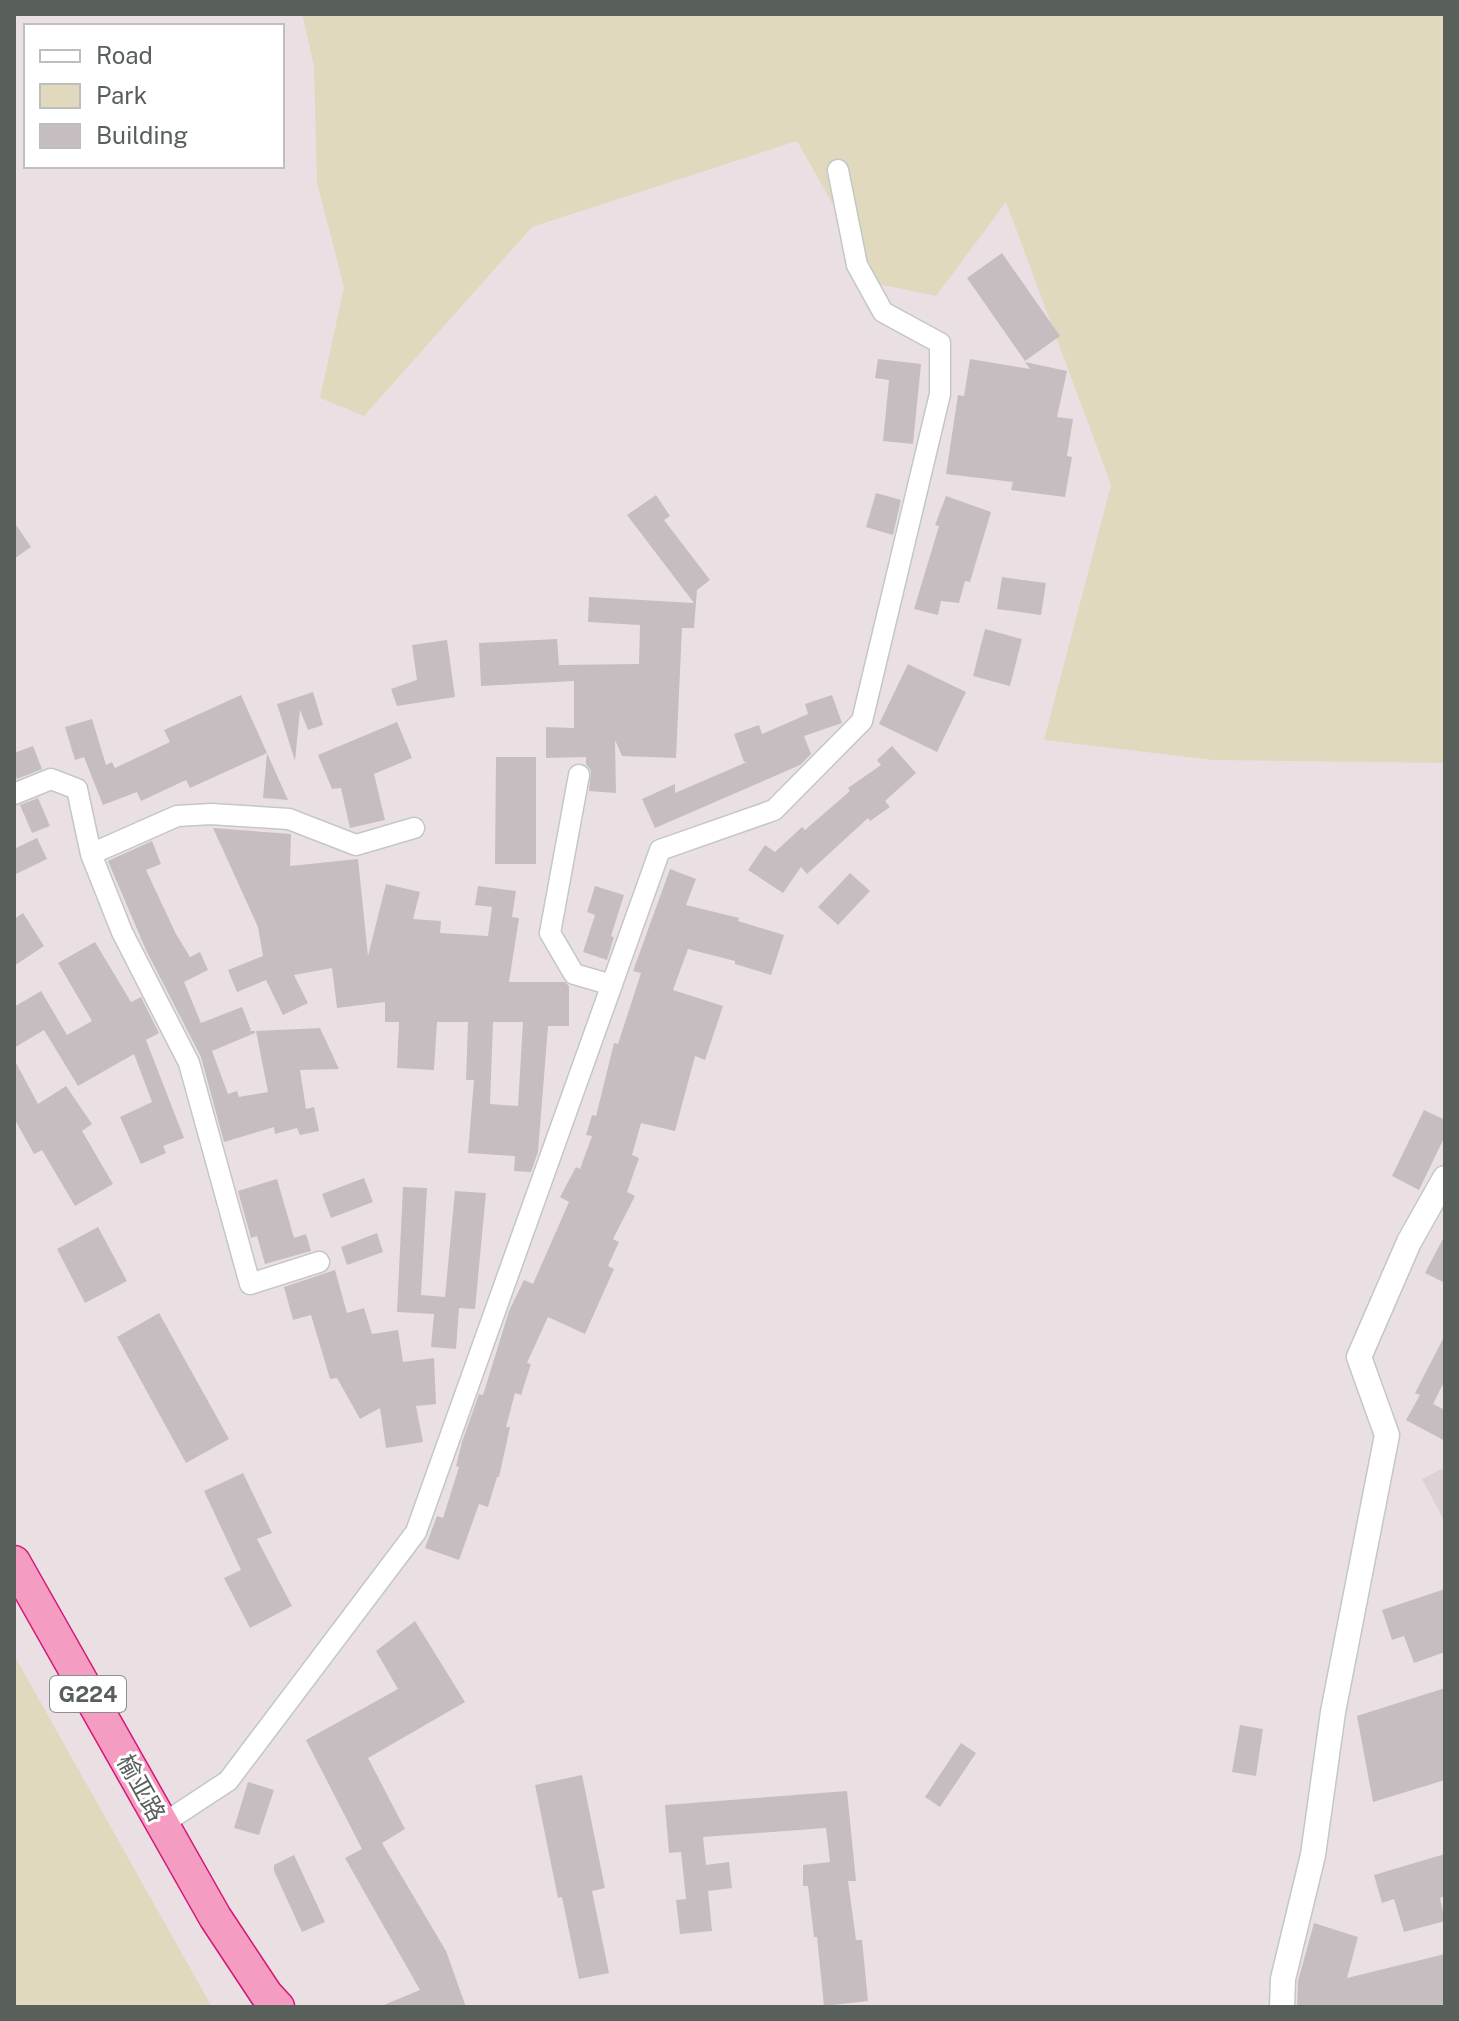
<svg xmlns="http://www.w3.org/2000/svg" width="1459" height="2021" font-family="'Public Sans','Noto Sans SC',sans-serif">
<rect width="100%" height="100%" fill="#eae0e4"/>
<path fill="#ddd1d6" d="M1445 1467V1522L1422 1479Z"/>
<path fill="#e0d9be" d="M302 14H1445V763L1213 760 1044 740 1111 485 1006 202 936 296 878 284 797 141 532 227 364 416 320 398 344 287 317 183 314 66Z
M14 1655 212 2007H14Z"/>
<path fill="#c6bdc1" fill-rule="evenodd" d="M1002 253 1060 336 1025 361 967 278Z
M878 359 921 364 913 444 883 441 889 380 875 378Z
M970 359 1030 369 1025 362 1067 371 1057 417 1073 419 1067 456 1072 457 1065 497 1011 490 1013 482 946 474 958 395 964 396Z
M876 493 901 500 893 535 866 527Z
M656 495 670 516 664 520 710 580 697 590 694 628H682L676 758 622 756 615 740 616 793 589 791 591 771 586 764V757L546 758V727L574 728V681L481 686 479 643 557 639 559 665 639 664 640 625 588 622 589 597 694 603 627 515Z
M946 496 991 512 970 582 965 581 959 603 941 601 938 615 914 609 939 526 935 525Z
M14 522 31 547 14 559Z
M1002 577 1046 583 1041 615 997 609Z
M985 629 1022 639 1010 686 973 676Z
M447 640 455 697 397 706 391 689 417 680 412 645Z
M908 664 966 692 937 752 879 724Z
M313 692 323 725 308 730 300 710 295 761 277 704Z
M241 695 288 800 263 798 267 753 190 788 186 780 141 801 137 792 103 805 84 757 75 760 65 727 92 719 106 765 112 762 115 768 170 742 164 730Z
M832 695 842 723 804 736 811 754 800 765 655 828 642 799 675 784V793L747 762H744L734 734 759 725 762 734 808 714 805 704Z
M397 722 412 758 374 774 385 820 350 828 341 788 332 789 318 755Z
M33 746 42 769 17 779 14 771V753Z
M892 746 916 773 885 801 890 807 870 821 868 818 807 874 801 867 783 893 748 870 765 845 775 852 802 827 805 830 850 791 848 788 881 765 877 760Z
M496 757H536V864H495Z
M38 798 50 826 32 833 20 805Z
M213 828 291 834 290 866 358 859 368 956 386 884 420 892 413 919 441 921 440 933 488 936 492 907 475 905 478 886 516 891 512 917 519 918 509 982H565L569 986V1026H548L538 1152 531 1172 514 1171 515 1156 468 1153 474 1080H466L468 1022H437L434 1070 397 1068 399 1022H385V1002L337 1008 332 968 294 975 308 1003 283 1015 266 980 237 992 228 970 263 956 258 927ZM493 1022H523L518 1106 490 1104Z
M37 838 47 859 14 875V849Z
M152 841 161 864 146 870 176 934 190 957 200 952 208 970 184 982 201 1023 242 1007 251 1030 249 1031H255V1033L212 1051 228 1094 237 1091 239 1097 268 1092 256 1031 320 1028 339 1069 300 1070 306 1109 314 1107 319 1131 300 1135 297 1128 275 1134 274 1127 224 1142 201 1057 146 950 108 861Z
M670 869 696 879 686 905 739 918 738 921 784 935 771 975 735 964V961L688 949 673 990 723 1006 705 1060 695 1056 675 1131 641 1123 632 1155 639 1158 627 1192 635 1196 613 1239 619 1242 608 1266 614 1269 585 1334 548 1317 527 1363 531 1364 521 1395 515 1393 506 1427H510L499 1477H497L488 1507 479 1504 459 1560 425 1548 437 1516 443 1518 459 1467 456 1466 462 1442 479 1394 483 1395 509 1311 524 1280 533 1284 569 1202 560 1197 576 1167 580 1169 592 1136 586 1135 592 1115 596 1116 614 1043 618 1044 641 973 633 971Z
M850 873 870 891 838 925 818 907Z
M595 886 624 895 611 936 614 937 607 960 583 952 595 915 587 912Z
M23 913 44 946 14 966V919Z
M95 942 131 1002 141 997 159 1033 146 1040 184 1138 163 1146 166 1153 141 1164 120 1117 152 1102 134 1054 78 1086 44 1030 14 1048V1007L41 991 67 1035 92 1021 58 963Z
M14 1059 38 1104 66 1086 92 1124 82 1131 113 1184 75 1206 42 1150 34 1154 14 1118Z
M1424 1110 1445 1120V1136L1419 1190 1392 1176Z
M364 1178 373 1202 331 1218 322 1194Z
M277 1179 294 1238 306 1234 311 1251 265 1264 257 1236 251 1238 238 1191Z
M403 1187 427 1188 421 1295 445 1297 455 1191 486 1193 475 1309 459 1308 456 1349 431 1347 434 1314 397 1312Z
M98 1227 127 1281 85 1303 57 1249Z
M377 1233 383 1252 347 1265 341 1247Z
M1445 1235V1283L1425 1273Z
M335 1270 347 1313 364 1308 372 1334 398 1330 403 1362 434 1358 436 1404 416 1406 423 1442 386 1448 380 1408 360 1419 337 1378 330 1379 311 1315 293 1320 284 1287Z
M159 1313 229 1439 186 1463 117 1337Z
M1445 1335V1380L1433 1404 1445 1410V1441L1406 1420 1420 1395 1415 1393Z
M243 1473 272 1533 257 1539 292 1606 250 1628 224 1578 241 1570 204 1491Z
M1445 1589V1652L1414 1663 1404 1636 1392 1640 1382 1610Z
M415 1621 465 1702 368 1758 405 1829 382 1843 446 1951 466 2007H379L420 1990 345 1858 362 1849 306 1740 398 1689 376 1651Z
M1445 1688V1780L1373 1802 1357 1716Z
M1240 1725 1263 1729 1256 1776 1232 1772Z
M961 1743 976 1753 940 1807 925 1797Z
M582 1775 605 1888 592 1891 609 1973 579 1979 562 1897 558 1898 535 1785Z
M248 1782 274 1790 259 1835 234 1828Z
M847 1791 856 1881H848L856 1940H862L868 2001 824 2006 817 1937H814L808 1886H803V1865L830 1862 826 1828 703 1837 706 1865 729 1862 732 1888 708 1891 712 1931 680 1934 676 1900 686 1899 681 1852 669 1853 665 1805Z
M1445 1854V1896L1440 1898 1445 1921 1404 1932 1394 1899 1382 1903 1374 1875Z
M294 1855 325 1922 302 1932 274 1871V1865Z
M1314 1923 1358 1937 1347 1978 1445 1954V2004L1431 2007H1299L1297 2006 1298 1981Z"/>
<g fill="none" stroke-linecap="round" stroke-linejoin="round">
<defs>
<path id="minor" d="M579 775 550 933 574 974 612 985
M14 794 51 779 77 789 91 854 177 816 211 814 289 819 356 845 414 828
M91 854 122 932 189 1063 250 1284 319 1262
M161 1825 228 1781 416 1532 660 850 774 810 862 721 940 394V343L883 312 857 265 838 170"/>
<path id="tertiary" d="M1282 2007 1283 1979 1313 1855 1333 1712 1387 1435 1359 1357 1409 1242 1445 1178"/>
<path id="trunk" d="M14 1562 215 1917 266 1994 278 2007"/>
</defs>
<use href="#minor" stroke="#c2c8c4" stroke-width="23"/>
<use href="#tertiary" stroke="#c2c8c4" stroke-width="27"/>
<use href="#trunk" stroke="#d51578" stroke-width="35"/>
<use href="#minor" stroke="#fff" stroke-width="20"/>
<use href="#tertiary" stroke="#fff" stroke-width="24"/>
<use href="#trunk" stroke="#f49cc1" stroke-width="32"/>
</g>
<g text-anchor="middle" stroke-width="6" stroke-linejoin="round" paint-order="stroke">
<rect fill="#fff" stroke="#8b908c" stroke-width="2" x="50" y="1676" width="76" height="36" rx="6"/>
<g font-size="22" font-weight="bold" fill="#59605b">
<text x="88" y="1702">G224</text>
</g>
<g font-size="24" fill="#59605b" stroke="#fff">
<text transform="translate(141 1788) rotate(61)" y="8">榆亚路</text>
</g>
</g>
<rect width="1459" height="2021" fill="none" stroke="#59605b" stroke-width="32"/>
<rect x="24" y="24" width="260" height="144" fill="#ffffff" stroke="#bdbfbd" stroke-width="2"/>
<rect x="40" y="50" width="40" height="12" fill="#ffffff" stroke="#bdbfbd" stroke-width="2"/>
<text x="96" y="64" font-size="24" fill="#59605b">Road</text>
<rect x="40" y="84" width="40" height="24" fill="#e0d9be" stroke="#bdbfbd" stroke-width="2"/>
<text x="96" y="104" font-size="24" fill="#59605b">Park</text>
<rect x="40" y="124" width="40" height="24" fill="#c6bdc1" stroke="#bdbfbd" stroke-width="2"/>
<text x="96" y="144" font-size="24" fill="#59605b">Building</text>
</svg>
